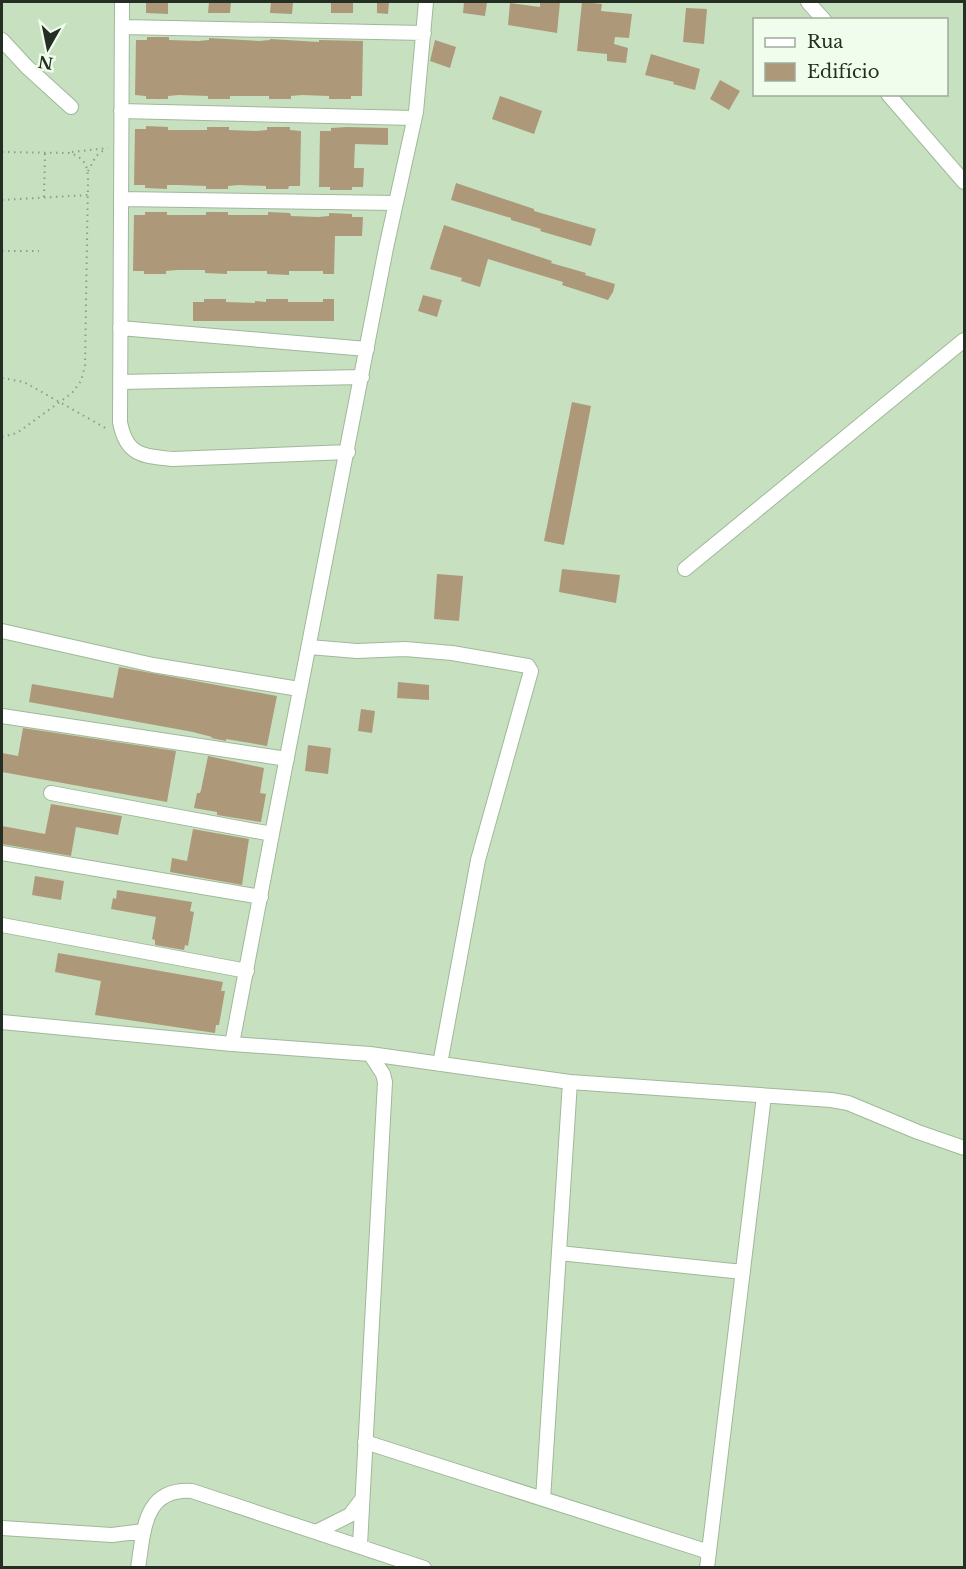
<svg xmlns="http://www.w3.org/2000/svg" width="966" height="1569" font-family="'Libre Baskerville',serif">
<rect width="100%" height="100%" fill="#c7e0c0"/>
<path fill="#ad9979" d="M146 2H168V14L146 13Z
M209 2H231L230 13H208Z
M271 2H293L292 14 270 13Z
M331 2H353V13H331Z
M377 2H389L388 14 377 13Z
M464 2H487L485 16 463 13Z
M540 2H560L557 33 508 25 510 3 540 7Z
M582 2 602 4 601 11 632 14 629 38 615 37 614 44 628 48 626 63 607 61V54L577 51Z
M686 8 707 9 704 44 683 42Z
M147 37H169V40L198 41 209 40V38L259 41 270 40V39L319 42V40L363 41 362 96H351V99H329V96L302 95 291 96V99H269V96H230V99H208V96L179 95 168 96V99H146V96L135 95 136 40H147Z
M435 40 456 47 450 68 430 61Z
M651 54 700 69 695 90 673 84 674 82 645 75Z
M720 80 740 91 729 110 710 99Z
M500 96 542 111 534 134 492 119Z
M146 126 168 127V130H207V127H229V130L256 131 267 130V127H290V130L301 131 300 186H289L288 189H266V186L239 185 228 186V189H206V186L178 185H167V189L145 188V185H134L135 129H146Z
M347 127 388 128V145L355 144 354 168H364L363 187H352V190H330V187H319L320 131H331V128Z
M456 183 534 209V211L596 229 591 246 540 231 541 229 511 220V218L451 200Z
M145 212H167V215H206V212H228V215H268V212L290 213 291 216 318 217 329 216V213L352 214V217H363L362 236H335L334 274H323V271H289V275L267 274V271H227V274L205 273V270H177L166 271V274H144V271H133L134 215H145Z
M444 225 552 261 551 263 586 273 585 275 615 284 613 292 608 300 562 285 563 282 488 259 480 287 461 281 462 278 430 269Z
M423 295 442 300 437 317 418 311Z
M204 299H226V302L255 303V301L266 302V299H288V302H323V299H334V321H193V302H204Z
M572 402 591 406 564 545 544 541Z
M562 569 620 575 616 603 559 592Z
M437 574 463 576 459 621 434 619Z
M119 667 277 696 267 746 226 739V741L211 738 212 737 193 732 29 702 32 684 113 698Z
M398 682 429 685V700L397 698Z
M361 709 375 711 372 733 358 731Z
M23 728 176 751 167 802 2 772V753L18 756Z
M308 745 331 748 328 774 305 771Z
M208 756 264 768 260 793 266 794 261 822 217 815V812L194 808 197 793H200L201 790Z
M51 804 122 816 118 835 76 827 71 856 2 844V826L45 834Z
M193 829 249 839 242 885 170 872 172 858 187 861Z
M35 876 64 881 61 900 32 895Z
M117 890 192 902 190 911 194 912 188 946 185 945 184 950 155 945V940L152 939 156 917 111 909 113 898 116 899Z
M58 953 223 982 221 991H225L219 1025H216L215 1033 95 1015 101 981 55 972Z"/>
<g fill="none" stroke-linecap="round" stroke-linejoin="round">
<defs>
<path id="minor" d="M122 2 120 422C126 455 142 456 172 459L348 452
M808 2 824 20
M122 27 424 33
M2 40 27 67 71 107
M888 94 964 182
M121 111 414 118
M121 199 396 203
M120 328 367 349
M120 382 362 377
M685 569 964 340
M2 631 153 665 299 689
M309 647 357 651 405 649 452 653 528 666 531 671 478 860 440 1064
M2 716 287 759
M51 793 272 834 386 248 416 112 426 2
M2 853 261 897
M2 925 247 971
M2 1022 232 1044 370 1054 570 1082 831 1100 848 1103 918 1132 964 1148
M232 1044 272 834
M559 1253 743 1272
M365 1442 709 1552
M543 1499 570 1082
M2 1528 112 1535 144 1531
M318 1531 350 1515 362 1499
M360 1545 385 1082 383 1074 370 1054
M138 1568C144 1531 143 1488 192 1491L424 1568
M707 1568 764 1096"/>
</defs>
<use href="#minor" stroke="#9fb899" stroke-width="16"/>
<path stroke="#8c9f87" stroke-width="2" stroke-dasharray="1.5 4.5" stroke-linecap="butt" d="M2 152 69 153C84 157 88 165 88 180L85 366 81 381 72 393 17 433 2 437
M72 152 108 148
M88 171 96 156 104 150
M44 197 45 153
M2 200 88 195
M2 251H39
M2 378 24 382 109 430"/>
<use href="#minor" stroke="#fff" stroke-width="14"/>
</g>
<rect width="966" height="1569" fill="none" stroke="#242e22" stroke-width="6"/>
<rect x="753" y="18" width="195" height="78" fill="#f0fdec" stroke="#9eaa9b" stroke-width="1.5"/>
<rect x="765" y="38" width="30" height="9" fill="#ffffff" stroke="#9eaa9b" stroke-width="1.5"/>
<text x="807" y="48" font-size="18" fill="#242e22">Rua</text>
<rect x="765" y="63" width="30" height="18" fill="#ad9979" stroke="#9eaa9b" stroke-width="1.5"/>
<text x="807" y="78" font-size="18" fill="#242e22">Edifício</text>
<g transform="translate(48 48) rotate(189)" stroke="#f0fdec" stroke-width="4.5" paint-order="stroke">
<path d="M0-4.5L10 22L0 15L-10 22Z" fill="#242e22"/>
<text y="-9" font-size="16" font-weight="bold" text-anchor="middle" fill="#242e22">N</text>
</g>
</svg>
